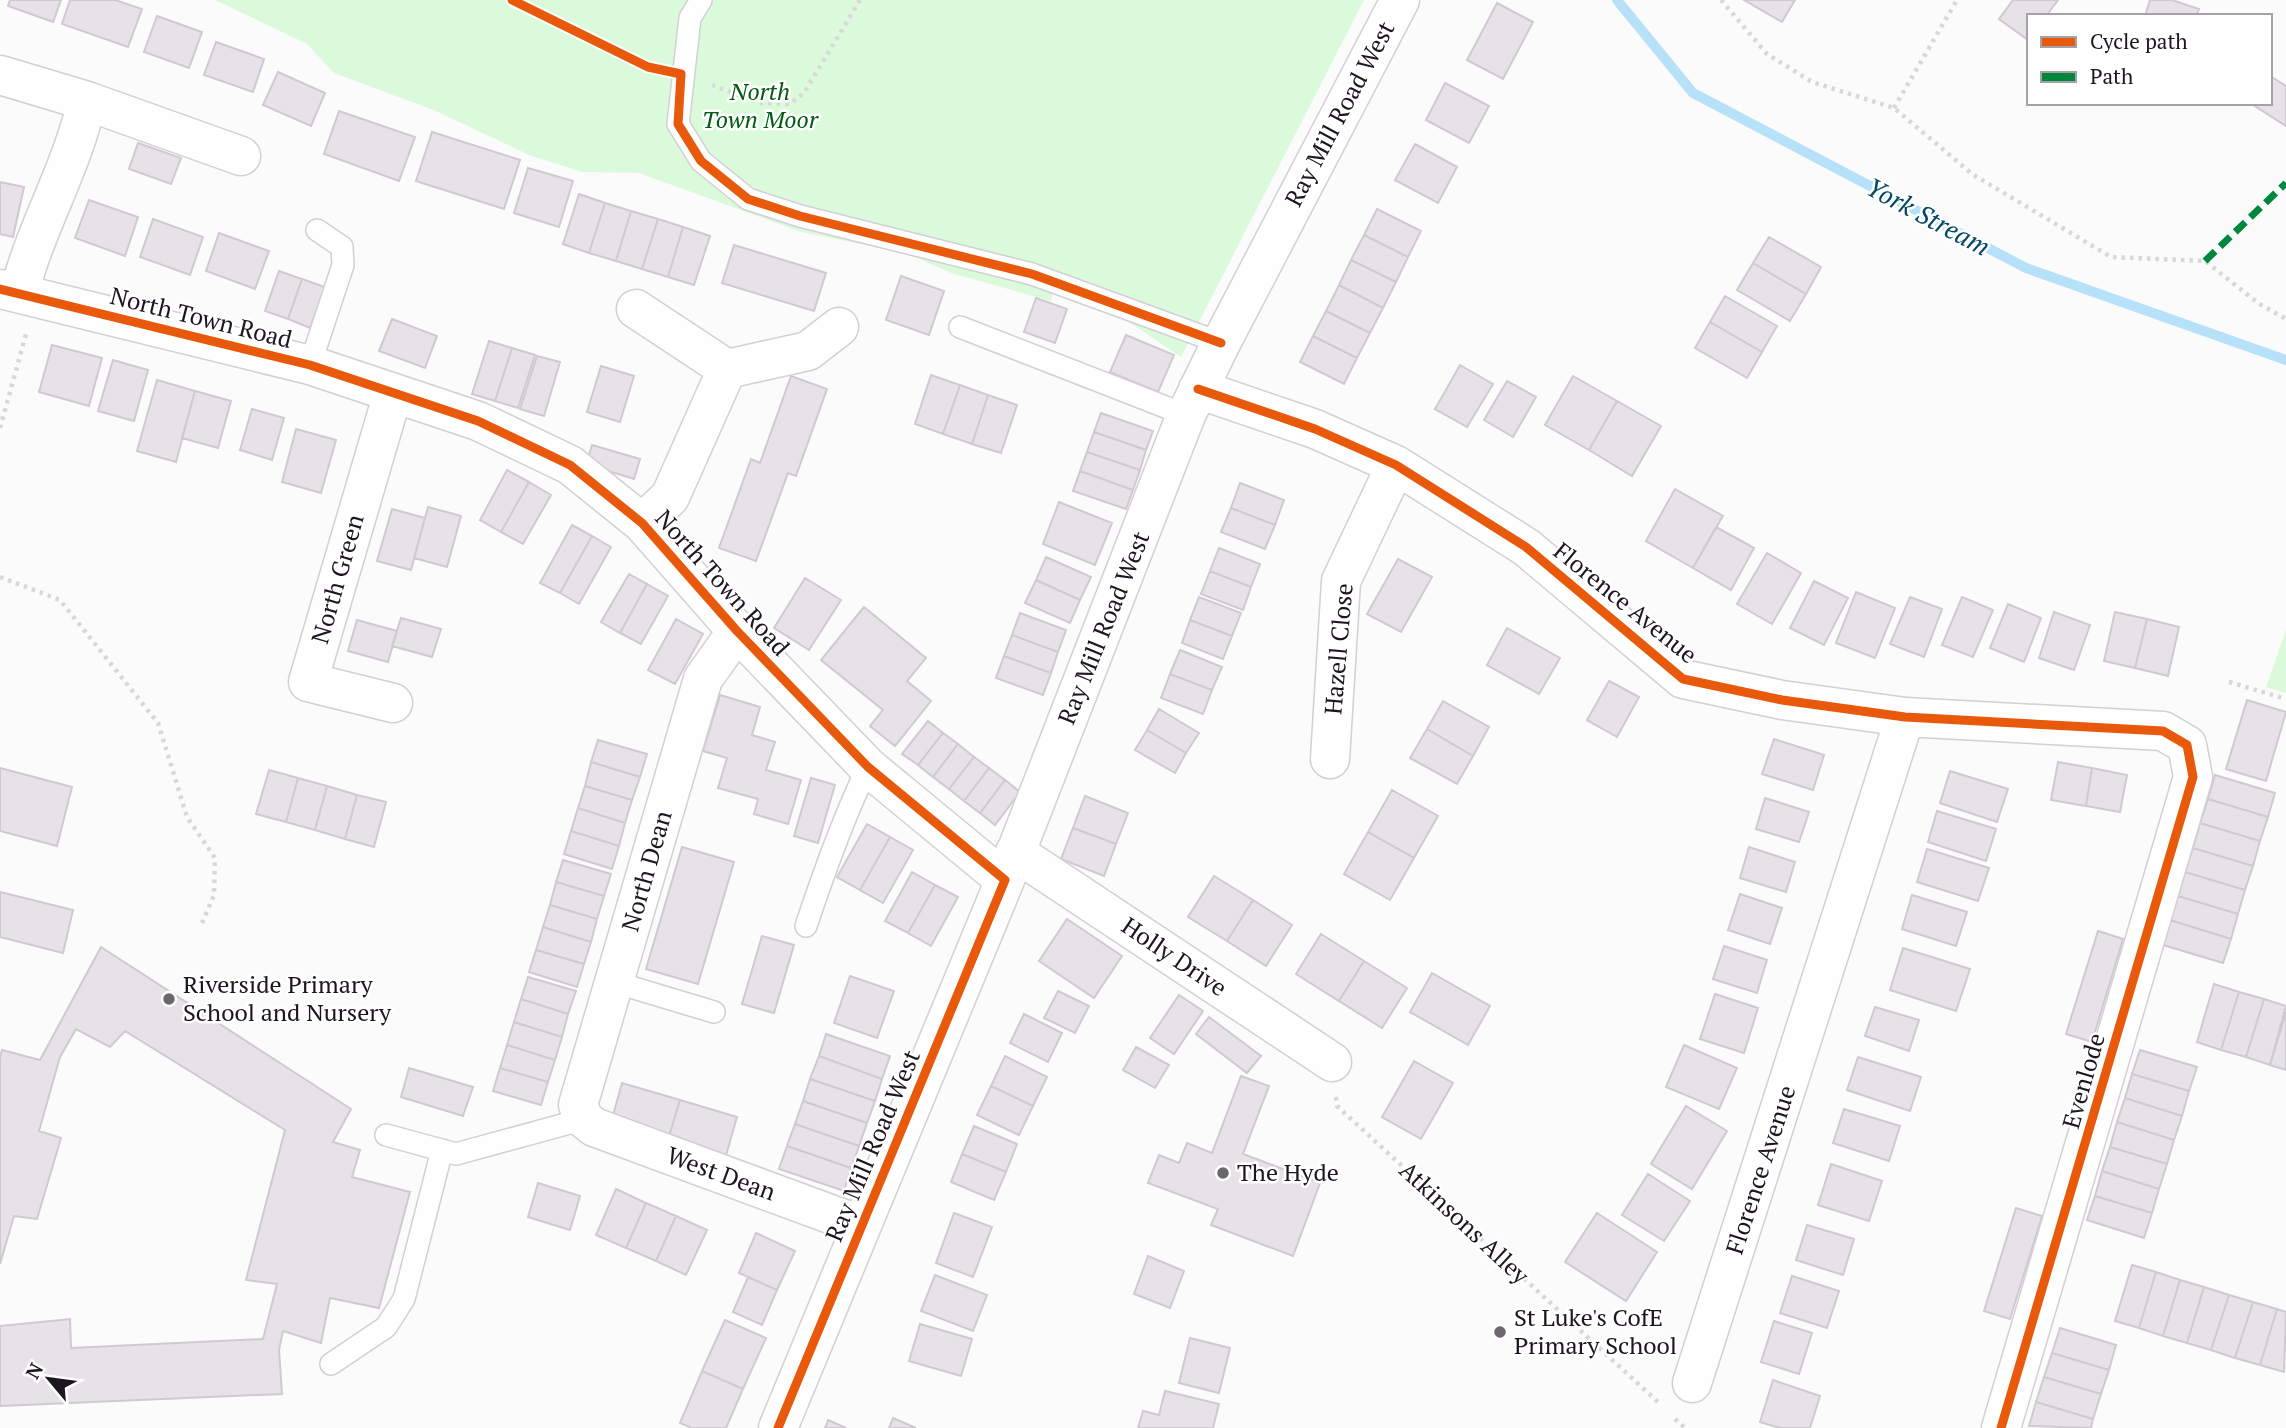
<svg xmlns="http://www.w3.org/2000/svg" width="2286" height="1428" font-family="'PT Serif',serif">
<rect width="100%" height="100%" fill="#fbfbfb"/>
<path fill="#dbfadb" d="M215 0H1364L1181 357 1111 310 1053 291 1051 301 951 273 906 253 801 232 639 173 582 172 529 155 436 111 334 73 307 44Z
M2286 630V693L2266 687Z"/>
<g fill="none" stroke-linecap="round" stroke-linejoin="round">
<path stroke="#b6e1f9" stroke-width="10" d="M1617 0 1693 93 2026 268 2286 360"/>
</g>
<path fill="#e7e2e8" stroke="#cecad0" stroke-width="2" d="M10 0H61L53 22 8 6Z
M70 0H115L142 9 128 47 62 24Z
M1744 0H1795L1782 22Z
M2013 0H2058L2046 16H2029L2028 40 1999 19Z
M2150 0H2172L2199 9 2196 16H2145Z
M1497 3 1533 22 1503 79 1467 60Z
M157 16 202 32 189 68 144 52Z
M216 42 264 59 253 92 204 75Z
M278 72 325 93 311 126 263 105Z
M2270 76 2286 86V126L2250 103H2270Z
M1445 83 1489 106 1469 143 1426 120Z
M339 111 415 137 399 181 324 154Z
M432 132 520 160 504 209 416 181Z
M138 143 181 158 171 184 129 169Z
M1415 144 1457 167 1438 203 1395 180Z
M528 168 573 181 559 227 514 213Z
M0 182 24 187 13 237 0 234Z
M579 194 605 203 589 253 563 244Z
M89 200 138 217 125 256 75 238Z
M605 203 631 211 616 261 589 253Z
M1377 209 1421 231 1408 257 1364 235Z
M631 211 658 219 642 269 616 261Z
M153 219 203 237 190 275 140 257Z
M658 219 683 227 668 277 642 269Z
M683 227 710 236 694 285 668 277Z
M219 233 269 251 255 289 206 271Z
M1364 235 1408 257 1396 282 1351 260Z
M1769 237 1821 267 1806 294 1753 263Z
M734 245 826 273 814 311 722 283Z
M1351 260 1396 282 1383 308 1339 285Z
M1753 263 1806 294 1790 321 1737 290Z
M279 271 302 279 288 319 265 311Z
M901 276 944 291 929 335 886 320Z
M302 279 325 287 310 328 288 319Z
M1339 285 1383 308 1370 333 1326 311Z
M1725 296 1777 326 1762 352 1710 322Z
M1036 298 1067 309 1055 343 1024 332Z
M1326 311 1370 333 1357 358 1313 336Z
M392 319 437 336 425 368 379 351Z
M1710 322 1762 352 1747 378 1695 348Z
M1126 335 1174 355 1158 392 1110 372Z
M1313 336 1357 358 1344 384 1300 362Z
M489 341 512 348 495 401 472 394Z
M52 345 102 358 89 406 39 392Z
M512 348 535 355 518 408 495 401Z
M537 356 560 362 544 416 520 409Z
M113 360 148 370 134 421 98 411Z
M1460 365 1493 384 1467 427 1435 409Z
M601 366 634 376 620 422 587 412Z
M931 375 960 385 943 434 915 424Z
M791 376 827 389 796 476 788 473 756 561 719 548 751 459 760 463Z
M1573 376 1617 401 1589 450 1545 425Z
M157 380 195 391 176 462 137 451Z
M1507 381 1536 397 1513 437 1484 420Z
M960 385 988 395 972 444 943 434Z
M195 391 231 401 218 448 182 438Z
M988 395 1017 405 1001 453 972 444Z
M1617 401 1661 426 1632 476 1589 450Z
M252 409 284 418 272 460 240 450Z
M1101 413 1153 431 1146 450 1094 432Z
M296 429 336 440 321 493 282 482Z
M1094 432 1146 450 1140 470 1087 452Z
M592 445 640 459 634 479 586 464Z
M1087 452 1140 470 1133 490 1080 471Z
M507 470 529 482 501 532 480 520Z
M1080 471 1133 490 1126 509 1073 491Z
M529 482 551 495 523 544 501 532Z
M1240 483 1284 500 1275 525 1231 508Z
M1675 489 1723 516 1693 568 1646 541Z
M1059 502 1112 523 1095 565 1043 544Z
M428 507 461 516 447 567 414 558Z
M1231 508 1275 525 1265 549 1221 532Z
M392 509 425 518 411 570 377 561Z
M572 525 592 536 560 593 540 583Z
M1716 527 1754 548 1731 590 1693 568Z
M592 536 611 547 579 604 560 593Z
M1219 548 1260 564 1251 587 1210 571Z
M1767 553 1801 573 1772 624 1737 604Z
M1046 557 1091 577 1080 600 1036 580Z
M1398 559 1432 577 1401 632 1367 614Z
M1210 571 1251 587 1243 610 1201 594Z
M629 574 647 584 620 633 601 622Z
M805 578 841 600 809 650 774 628Z
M1036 580 1080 600 1070 623 1025 603Z
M1814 581 1848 598 1824 645 1790 628Z
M647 584 668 596 641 644 620 633Z
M1856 592 1895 608 1875 658 1836 643Z
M1199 597 1241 613 1232 636 1190 620Z
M1910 597 1942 609 1924 657 1890 644Z
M1962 597 1993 610 1973 657 1942 645Z
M2008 604 2041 618 2024 662 1990 648Z
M864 607 926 658 907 681 931 701 895 746 870 726 883 710 821 660Z
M2054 612 2090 625 2074 670 2039 658Z
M2115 612 2147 619 2135 668 2104 661Z
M1020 613 1066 630 1058 652 1012 635Z
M401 618 441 629 432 657 392 646Z
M676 619 703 634 675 684 648 670Z
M2147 619 2179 627 2168 676 2135 668Z
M357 620 397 631 388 662 348 651Z
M1190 620 1232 636 1223 659 1182 643Z
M1507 628 1560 658 1539 694 1487 665Z
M1012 635 1058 652 1051 673 1004 656Z
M1180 650 1222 667 1212 690 1170 674Z
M1004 656 1051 673 1043 695 996 678Z
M1170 674 1212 690 1203 714 1161 698Z
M1609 681 1639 697 1617 737 1587 720Z
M720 695 760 707 752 735 775 742 766 770 801 780 788 824 754 814 758 799 718 788 727 758 703 751Z
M2247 700 2286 712 2266 781 2226 769Z
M1443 701 1489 727 1473 756 1427 729Z
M1159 709 1199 733 1186 753 1147 730Z
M928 721 943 733 918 765 902 754Z
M1427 729 1473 756 1457 784 1410 758Z
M1147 730 1186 753 1175 773 1135 750Z
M943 733 958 744 933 777 918 765Z
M1774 739 1824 755 1813 790 1762 774Z
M598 740 647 754 640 777 591 762Z
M958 744 974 757 949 789 933 777Z
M974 757 989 768 964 801 949 789Z
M591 762 640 777 632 800 585 786Z
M2058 762 2092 768 2086 806 2051 800Z
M0 768 72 787 57 846 0 831Z
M989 768 1005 780 980 813 964 801Z
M2092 768 2127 775 2120 812 2086 806Z
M269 770 298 778 286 822 256 814Z
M1950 771 2008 789 1997 822 1940 803Z
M2215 775 2275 793 2268 817 2208 799Z
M298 778 327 786 315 830 286 822Z
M811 778 835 785 818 843 794 836Z
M1005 780 1020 792 995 825 980 813Z
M327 786 357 795 345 839 315 830Z
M585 786 632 800 625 823 578 808Z
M1392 790 1438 816 1414 858 1368 832Z
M357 795 386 802 374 847 345 839Z
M1085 796 1128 813 1116 844 1073 828Z
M1765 798 1809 812 1799 842 1756 829Z
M2208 799 2268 817 2260 841 2200 823Z
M578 808 625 823 619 846 571 831Z
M1937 811 1996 829 1986 861 1928 842Z
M2200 823 2260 841 2253 866 2193 848Z
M867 824 890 837 860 890 837 877Z
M1073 828 1116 844 1104 876 1061 859Z
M571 831 619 846 612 869 564 854Z
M1368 832 1414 858 1390 900 1344 874Z
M890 837 913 850 883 903 860 890Z
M682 847 734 862 698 984 646 969Z
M1749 847 1795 862 1786 892 1740 878Z
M2193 848 2253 866 2245 890 2185 872Z
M1927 849 1989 868 1978 901 1917 882Z
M563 860 611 874 604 896 556 882Z
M912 872 935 885 908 933 885 921Z
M2185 872 2245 890 2238 914 2178 896Z
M1214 876 1253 900 1227 941 1188 917Z
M556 882 604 896 597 919 550 905Z
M935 885 958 897 931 946 908 933Z
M0 892 73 910 63 953 0 937Z
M1740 894 1782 908 1770 944 1728 930Z
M1912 895 1967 912 1956 946 1902 929Z
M2178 896 2238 914 2231 939 2170 920Z
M1253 900 1292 925 1266 966 1227 941Z
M550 905 597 919 591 942 543 927Z
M1067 919 1122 956 1094 998 1039 961Z
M2170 920 2231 939 2223 963 2163 945Z
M543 927 591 942 584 964 536 950Z
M2098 931 2123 939 2092 1042 2066 1034Z
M1321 934 1364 961 1339 1001 1296 974Z
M762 936 794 945 774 1013 742 1004Z
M1724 946 1767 960 1757 993 1713 979Z
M101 947 351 1109 333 1142 360 1150 352 1177 410 1192 379 1308 330 1298 321 1343 283 1331 279 1350 282 1394 0 1406V1326L70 1319 71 1348 263 1339 277 1284 246 1280 285 1130 125 1031 110 1047 76 1029 60 1057 39 1131 61 1138 37 1219 14 1216 0 1264V1057L2 1050 40 1060Z
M1903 948 1970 969 1956 1011 1890 990Z
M536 950 584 964 577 987 529 972Z
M1364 961 1407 988 1382 1028 1339 1001Z
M1432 973 1490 1006 1468 1045 1410 1012Z
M850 976 894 991 877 1038 834 1023Z
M528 977 576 991 568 1014 521 999Z
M2214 984 2239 992 2221 1050 2197 1042Z
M1058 991 1089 1006 1075 1033 1044 1018Z
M2239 992 2264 999 2246 1057 2221 1050Z
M1715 994 1758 1008 1744 1053 1700 1039Z
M1179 995 1203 1011 1174 1054 1150 1038Z
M521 999 568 1014 562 1037 514 1022Z
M2264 999 2286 1006 2270 1065 2246 1057Z
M1875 1007 1919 1020 1909 1051 1865 1036Z
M2286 1012V1070L2270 1065Z
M1024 1014 1062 1033 1048 1062 1010 1043Z
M1209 1017 1261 1056 1247 1073 1196 1034Z
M514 1022 562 1037 555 1060 507 1045Z
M826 1034 890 1056 882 1079 819 1056Z
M507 1045 555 1060 548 1082 500 1068Z
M1684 1045 1737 1068 1719 1109 1666 1087Z
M1136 1047 1169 1065 1155 1088 1123 1070Z
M2140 1050 2197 1067 2189 1091 2132 1074Z
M819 1056 882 1079 875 1101 810 1079Z
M1005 1056 1047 1077 1033 1106 991 1086Z
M1858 1057 1921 1077 1910 1111 1847 1090Z
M1414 1061 1453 1083 1421 1139 1382 1117Z
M409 1068 473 1087 463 1116 401 1097Z
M500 1068 548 1082 541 1105 493 1091Z
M2132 1074 2189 1091 2182 1116 2125 1098Z
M1241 1076 1269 1086 1243 1154 1320 1183 1293 1256 1211 1225 1218 1209 1148 1183 1159 1155 1179 1163 1187 1143 1212 1153Z
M810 1079 875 1101 867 1123 803 1101Z
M622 1083 680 1100 667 1143 610 1126Z
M991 1086 1033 1106 1019 1135 977 1115Z
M2125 1098 2182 1116 2174 1140 2117 1122Z
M680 1100 737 1117 725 1159 667 1143Z
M803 1101 867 1123 859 1146 795 1124Z
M1686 1106 1727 1131 1692 1189 1651 1164Z
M1844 1109 1900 1126 1889 1161 1833 1143Z
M2117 1122 2174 1140 2167 1164 2110 1147Z
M795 1124 859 1146 851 1168 787 1146Z
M974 1126 1017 1144 1006 1172 962 1154Z
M787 1146 851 1168 844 1191 779 1169Z
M2110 1147 2167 1164 2159 1189 2102 1171Z
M962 1154 1006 1172 994 1200 951 1182Z
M1831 1164 1882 1181 1869 1221 1818 1205Z
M2102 1171 2159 1189 2152 1213 2095 1196Z
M1648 1174 1690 1201 1664 1241 1622 1215Z
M538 1183 580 1196 570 1230 528 1217Z
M616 1189 646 1203 626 1248 596 1235Z
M2095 1196 2152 1213 2144 1238 2087 1220Z
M646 1203 676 1216 656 1261 626 1248Z
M2016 1208 2042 1216 2010 1319 1984 1311Z
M954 1213 992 1227 973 1277 936 1263Z
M1597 1213 1657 1252 1626 1301 1565 1262Z
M676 1216 707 1230 686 1275 656 1261Z
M1807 1225 1854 1239 1843 1275 1796 1260Z
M756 1233 795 1251 777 1290 739 1273Z
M1148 1256 1184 1271 1170 1308 1134 1294Z
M2132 1265 2156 1272 2139 1328 2115 1321Z
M2156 1272 2180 1280 2163 1336 2139 1328Z
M935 1275 987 1295 973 1331 921 1311Z
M1792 1276 1839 1291 1827 1328 1780 1313Z
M748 1277 777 1290 762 1325 733 1312Z
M2180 1280 2204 1287 2187 1343 2163 1336Z
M2204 1287 2229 1295 2211 1350 2187 1343Z
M2229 1295 2253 1302 2235 1358 2211 1350Z
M2253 1302 2277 1309 2260 1365 2235 1358Z
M2277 1309 2286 1312 2284 1372 2260 1365Z
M725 1320 766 1338 743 1389 702 1371Z
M1774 1321 1812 1333 1799 1374 1761 1362Z
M920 1324 972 1339 961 1376 909 1361Z
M2060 1328 2116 1345 2109 1370 2052 1353Z
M1190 1338 1230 1348 1219 1393 1179 1383Z
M2052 1353 2109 1370 2101 1394 2044 1377Z
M702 1371 743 1389 726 1428H692L680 1423Z
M2044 1377 2101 1394 2093 1419 2036 1402Z
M1773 1380 1820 1396 1810 1428H1780L1760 1422Z
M1165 1391 1219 1404 1213 1428H1138L1143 1411 1159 1415Z
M2036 1402 2093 1419 2091 1428 2029 1426Z
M893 1418 916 1428H889Z
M828 1420 846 1428H825Z"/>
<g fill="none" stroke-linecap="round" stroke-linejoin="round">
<defs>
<path id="lane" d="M701 0 690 18 678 124 701 161 748 199 800 216 1032 274 1221 343
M960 327 1186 415
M310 365 343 265 342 247 317 230
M806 926C824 872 843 818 868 767
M614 982 714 1012
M386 1135 456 1154 584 1119
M331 1364 386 1327 404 1299 442 1150"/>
<path id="street" d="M0 75 87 101
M0 289 310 365 478 421 570 465 642 523 737 631 868 767 1005 880
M19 293C36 227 72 168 87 101L241 156
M636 309 727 369 808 351 839 327
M1198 389 1315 429 1396 465 1526 547 1683 679 1782 700 1905 717 2163 731 2187 745 2193 777 2001 1428
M642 523 670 497 727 369
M737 631 703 679 578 1105 584 1119 594 1127 860 1225
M393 703 308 682 393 393
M1330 759 1341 581 1396 465
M1015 852 1332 1062
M1692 1383 1905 717
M778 1428 1005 880 1186 415 1221 343 1400 0"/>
</defs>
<use href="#lane" stroke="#d3cfd4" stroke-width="24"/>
<use href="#street" stroke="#d3cfd4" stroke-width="41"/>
<path stroke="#d8d8d8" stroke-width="4.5" stroke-dasharray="3.5 5" stroke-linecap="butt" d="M1721 0 1767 54 1812 82 1894 108 1972 174 2111 257 2205 261 2258 303 2286 319
M712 85 759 103 790 104 804 93 860 0
M1894 108 1957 0
M0 428 26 334
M0 577 60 600 158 723 187 817 215 858 214 895 202 923
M2229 682 2286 699
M1336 1097 1337 1106 1659 1403
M1675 1419 1685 1428"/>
<use href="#lane" stroke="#fefefe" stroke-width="21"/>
<use href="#street" stroke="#fefefe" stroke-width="38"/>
<path stroke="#00873e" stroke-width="7" stroke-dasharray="14 7" stroke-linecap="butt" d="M2205 261 2286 183"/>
<defs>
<path id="cycleway" d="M512 0 648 67 681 74 678 124 701 161 748 199 800 216 1032 274 1221 343
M0 289 310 365 478 421 570 465 642 523 737 631 868 767 1005 880 778 1428
M1198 389 1315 429 1396 465 1526 547 1683 679 1782 700 1905 717 2163 731 2187 745 2193 777 2001 1428"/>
</defs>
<use href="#cycleway" stroke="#fff" stroke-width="13"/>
<use href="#cycleway" stroke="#e8590c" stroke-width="9"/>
</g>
<g fill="#6b666d" stroke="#fff" stroke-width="2.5">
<circle cx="169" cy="999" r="7"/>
<circle cx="1223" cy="1173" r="7"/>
<circle cx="1500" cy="1332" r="7"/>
</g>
<g text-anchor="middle" stroke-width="5" stroke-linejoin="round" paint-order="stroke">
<g font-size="24" font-style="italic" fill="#015a12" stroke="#fff">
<text x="760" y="100">North<tspan x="760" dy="28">Town Moor</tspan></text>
</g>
<g font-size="24" fill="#1d1520" stroke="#fff">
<text transform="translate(1340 114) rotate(-62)" y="8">Ray Mill Road West</text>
<text transform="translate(201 318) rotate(14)" y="8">North Town Road</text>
<text transform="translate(338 579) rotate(-74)" y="8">North Green</text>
<text transform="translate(722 583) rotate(48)" y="8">North Town Road</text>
<text transform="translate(1625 603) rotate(39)" y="8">Florence Avenue</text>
<text transform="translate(1104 628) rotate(-68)" y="8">Ray Mill Road West</text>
<text transform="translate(1339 649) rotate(-85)" y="8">Hazell Close</text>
<text transform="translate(647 871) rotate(-74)" y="8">North Dean</text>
<text transform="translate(1174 957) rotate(34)" y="8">Holly Drive</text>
<text transform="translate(2084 1081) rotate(-74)" y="8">Evenlode</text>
<text transform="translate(873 1146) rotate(-67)" y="8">Ray Mill Road West</text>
<text transform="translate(1761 1170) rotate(-72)" y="8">Florence Avenue</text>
<text transform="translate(721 1174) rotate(20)" y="8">West Dean</text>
<text transform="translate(1464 1223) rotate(43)" y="8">Atkinsons Alley</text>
</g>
<g font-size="24" fill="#1d1520" stroke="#fff" text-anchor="start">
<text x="183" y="993">Riverside Primary<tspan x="183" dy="28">School and Nursery</tspan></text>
<text x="1237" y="1181">The Hyde</text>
<text x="1514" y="1326">St Luke's CofE<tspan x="1514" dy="28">Primary School</tspan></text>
</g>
<g font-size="26" font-style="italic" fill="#034965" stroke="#fff">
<text transform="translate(1928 217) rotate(28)" y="9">York Stream</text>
</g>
</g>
<rect x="2027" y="14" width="245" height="91" fill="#ffffff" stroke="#a5a1a6" stroke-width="2"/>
<rect x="2041" y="37" width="35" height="10" fill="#e8590c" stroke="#a5a1a6" stroke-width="2"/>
<text x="2090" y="49" font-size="21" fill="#1d1520">Cycle path</text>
<rect x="2041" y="72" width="35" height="10" fill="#00873e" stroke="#a5a1a6" stroke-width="2"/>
<text x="2090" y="84" font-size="21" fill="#1d1520">Path</text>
<g transform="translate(49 1379) rotate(299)" stroke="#ffffff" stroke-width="5" paint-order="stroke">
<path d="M0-5L12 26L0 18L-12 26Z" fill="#1d1520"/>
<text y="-10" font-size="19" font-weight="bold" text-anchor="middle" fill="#1d1520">N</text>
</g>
</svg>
